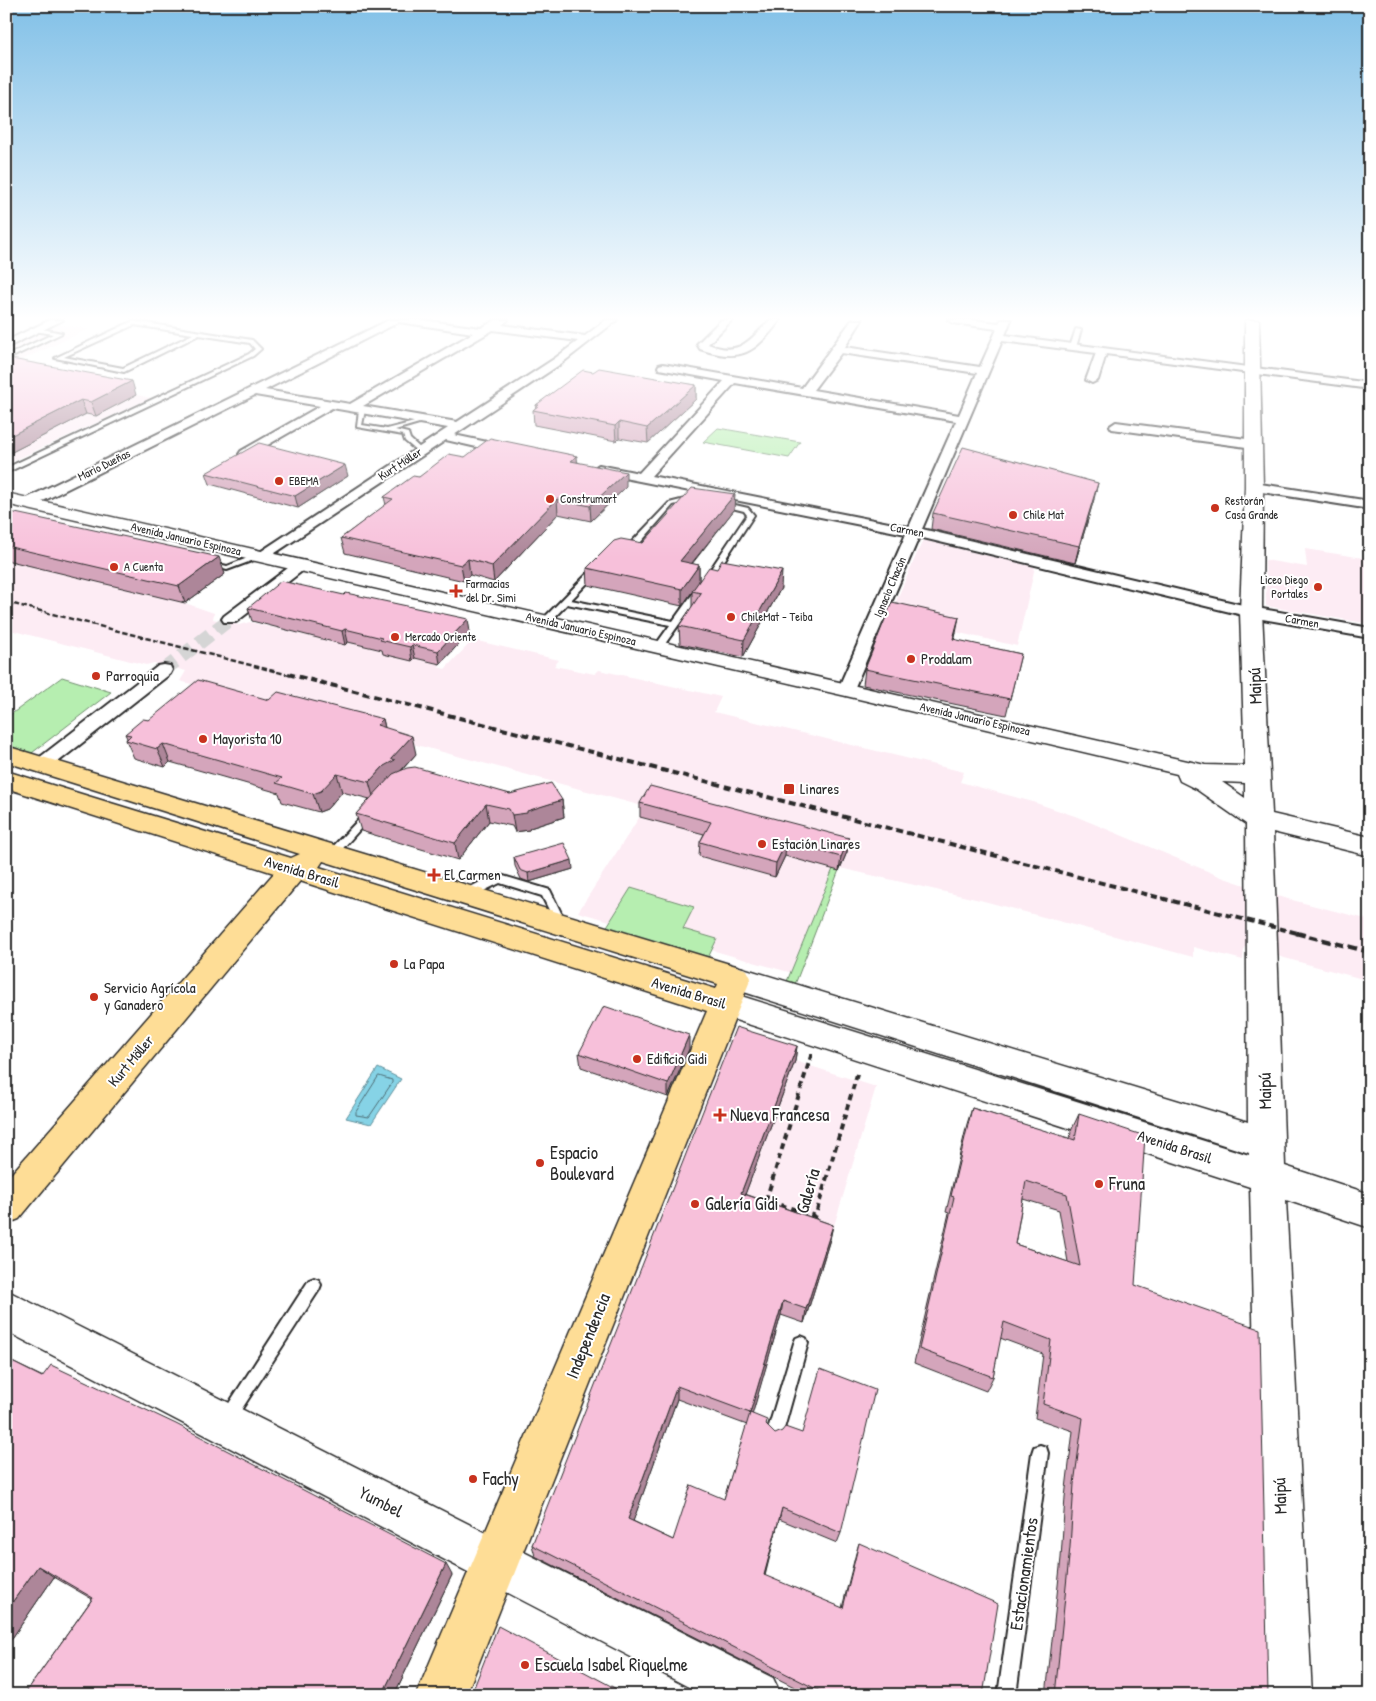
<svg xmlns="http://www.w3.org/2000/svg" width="1376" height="1701" font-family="'Patrick Hand',sans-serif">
<rect width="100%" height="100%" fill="#fff"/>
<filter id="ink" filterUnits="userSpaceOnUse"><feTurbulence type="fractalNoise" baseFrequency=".02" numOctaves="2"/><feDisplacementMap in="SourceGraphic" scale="10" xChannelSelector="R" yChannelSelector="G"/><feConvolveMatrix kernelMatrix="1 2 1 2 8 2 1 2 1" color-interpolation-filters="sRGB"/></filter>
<g filter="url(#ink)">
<path fill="#fdecf4" d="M55 324 89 329 6 367V348Z
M6 370 98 387 151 398 6 464Z
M923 540 1035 567 1017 646 889 617Z
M1305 549 1370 559V624L1266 606 1265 560 1307 567Z
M6 560 185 603 214 613 213 619 239 625 250 622 313 637 316 635 331 641 345 645 348 642 385 651 412 661 415 658 440 664 438 667 445 669 473 640 559 660 554 666 595 674 599 670 721 697 714 712 964 772 960 782 1033 802 1075 816 1224 878 1288 899 1370 920V981L1244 947 1243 960 1193 947V957L980 900 840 868 799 975 578 912 646 807 180 681 186 671 154 663 146 665 6 629Z
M795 1061 876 1087 830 1239 740 1208Z"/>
<path fill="#b6eeb0" stroke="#708c6e" d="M718 428 800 442 789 458 703 442Z
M62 677 111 692 28 756 6 749V718Z
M833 869 839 870 794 987 785 986Z
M631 888 694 907 683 929 717 939 706 962 606 928Z"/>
<path fill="#86d3e6" stroke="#62909b" d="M378 1068 401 1079 371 1124 346 1118Z"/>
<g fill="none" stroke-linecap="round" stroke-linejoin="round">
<path stroke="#4f6e76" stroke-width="1" d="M379 1076 392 1080V1083L369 1117 356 1115V1112Z"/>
<path stroke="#d5d5d5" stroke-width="14" stroke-dasharray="14 8" stroke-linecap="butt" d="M164 670 230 619"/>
<defs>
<path id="lane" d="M133 321 252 340 261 349 253 356 6 473V468L249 354 255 349 250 343 199 335 124 372 55 358ZM134 325 193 334 123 368 64 357Z
M37 328 62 333 6 360V356L53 334 35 331Z
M1076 329 1081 330 1076 347 1073 349 1070 347Z
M362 408 365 410 362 425 387 429 426 419V421L395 430 408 433 410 439 422 450V452H418L405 441 403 435 357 427 359 410Z
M693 497 695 498V500L673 505 634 550 623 552V548L628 546 669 503Z
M722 502 748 508 754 515 711 581H708L704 579 747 515 744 511 720 505 719 504Z
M258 554 265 556 227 570 206 564 210 562 227 566Z
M593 568H599L600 570 571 600 673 621 696 589H702L703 591 662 648H659L655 646 670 625 567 604 549 623H543V619Z
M367 813 372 816 370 818 336 856H328L327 854 328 852 364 814Z
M500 875 550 890 565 921 564 924H556L542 896 500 883 469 898H461L460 895 461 892 482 881Z
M314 1278 319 1280 321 1285 319 1290 234 1421 229 1424 224 1421 221 1416 224 1411 309 1280Z
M801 1336 806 1338 808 1343 782 1436 779 1441 774 1444 769 1441 766 1436 794 1343 796 1338Z
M1040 1445 1046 1447 1048 1453 1016 1695H998L1032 1453 1034 1447Z"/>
<path id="street" d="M50 320H63L6 348V341Z
M389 320H421L481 328 496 320H508L502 325 585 336 606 320H617L562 363 454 435 511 447 513 450 511 453 507 454 446 440 266 559H256L254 556 448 428 332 408 245 458 239 454 241 451 320 406 255 395 33 506 28 507 21 503 23 500ZM399 322 473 333 350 404 265 390ZM493 330 578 341 554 359 457 422 363 406Z
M721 320H732L708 344C739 357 749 341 770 320H780C755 353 741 363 700 349L697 344Z
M852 320H862L845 347 980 367 997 329 953 323 948 320H973L999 323 1001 320H1011L1005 335 1370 383V389L1106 354 1098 380 1092 383 1086 380 1096 353 1002 341 922 529 1251 607 1370 628V638L1251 617 919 537 854 689 852 693H840L838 689 906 534 594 472 593 469 599 465 639 473 724 381 659 369 658 367 659 365 663 364 802 388ZM841 353 977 373 959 415 813 390ZM735 383 956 421 909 527 651 476Z
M1116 422 1254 440 1260 444 1254 448 1112 429 1110 426Z
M1254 483 1370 501V509L1249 490 1247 487 1249 484Z
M301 561 306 562 308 565 306 568 236 622H224L222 619 224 616 296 562Z
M164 665 170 666 172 670 170 674 49 769 42 771 35 769 33 765 35 761 158 666Z"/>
<path id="secondary" d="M1245 320H1259L1263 487 1262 612 1272 814 1370 837V856L1273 832 1285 1166 1370 1194V1228L1286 1200 1312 1695H1262L1250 1187 714 1013 709 1004 714 995 725 991 1249 1155V1153L725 986 721 978 725 970 736 966 1248 1122 1246 824 1196 789 1180 781 1177 774 846 696 6 504V493L1205 765 1245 766 1240 612 1245 487ZM1222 782 1245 783V798Z
M6 1290 773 1678 781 1695H704L6 1331Z"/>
<path id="primary" d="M6 746 736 966 747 970 751 978 466 1695H416L707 1011 300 881 19 1219 6 1224V1180L274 873 6 788V771L291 858 300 854 6 762ZM323 861 718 984 716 989 319 867Z"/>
</defs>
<use href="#lane" stroke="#2b2b2b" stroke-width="4"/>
<use href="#street" stroke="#2b2b2b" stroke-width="4"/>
<use href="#secondary" stroke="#2b2b2b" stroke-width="3"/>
<use href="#primary" stroke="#2b2b2b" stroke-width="3"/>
<path stroke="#2b2b2b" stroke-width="4" stroke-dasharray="6 4.5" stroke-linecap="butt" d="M813 1056H811L766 1200 815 1216
M814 1221 858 1071"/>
<use href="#lane" fill="#fff" fill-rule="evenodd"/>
<use href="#street" fill="#fff" fill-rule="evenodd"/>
<use href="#secondary" fill="#fff" fill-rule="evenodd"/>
<use href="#primary" fill="#fedd96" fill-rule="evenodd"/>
<path stroke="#2b2b2b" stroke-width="2.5" stroke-dasharray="5.5 2.5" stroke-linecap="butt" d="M6 602 293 676"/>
<path stroke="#2b2b2b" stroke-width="4" stroke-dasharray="7 4" stroke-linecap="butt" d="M288 674 1301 934"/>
<path stroke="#2b2b2b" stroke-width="4.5" stroke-dasharray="9 4.5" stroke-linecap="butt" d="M1296 933 1370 952"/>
</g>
<path fill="#d4a5bb" stroke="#2b2b2b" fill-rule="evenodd" d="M6 358 136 395 96 416 86 414 6 455Z
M593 372 696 385V399L648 443 619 438 616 441 534 425 533 410 536 407V405Z
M465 457 578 462 626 487 591 521 558 514 494 582 470 575 464 581 345 553 341 538 386 505 384 497 419 477Z
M206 473 348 476 298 508 210 484Z
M1094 499 1075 563 931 529 933 513Z
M734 510 692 564 699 565V581L781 588 743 657 680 644 679 626 692 607V592L682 606 588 585 587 568 643 543Z
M6 511 225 574 185 603 6 560Z
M248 608 470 632 440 664 415 658 412 661 383 654 382 650 348 642 345 645 252 621Z
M956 632 954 640 1021 654 1006 715 863 685 865 669Z
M269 700 383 719 385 728 416 754 402 770 510 794 562 800 564 817 530 828 529 830 515 832 512 826 489 821 458 860 361 831 356 814 370 799 342 792 327 809 319 812 282 802 279 793 170 762 165 767 134 758 126 740 127 738 125 734 149 720Z
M640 803 849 838 847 852 839 871 785 856 775 877 699 856 700 842 704 834 640 817Z
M514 857 573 869 529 882 521 879 515 866Z
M797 1046 795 1061 745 1194 833 1225 830 1239 804 1323 781 1315 752 1414 766 1425 841 1533 837 1543 779 1519 765 1576 842 1608 856 1553 859 1543 983 1695H810L535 1556 532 1545ZM677 1399 747 1425 724 1499 673 1540 633 1521Z
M689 1049 668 1097 581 1067 579 1053Z
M972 1108 1070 1139 1071 1131 1079 1114 1268 1695H1046L1061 1558 1065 1497 1073 1431 1035 1418 1043 1354 1000 1338 993 1377 986 1391 914 1363 949 1213 946 1212 967 1124ZM1023 1199 1059 1210 1068 1262 1015 1244Z
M6 1359 452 1575 394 1695H24L92 1599 54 1577 6 1647Z"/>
<path fill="#ad8699" stroke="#2b2b2b" d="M132 381 136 395 96 416 91 402Z
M696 385V399L648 443 647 428Z
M81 400 86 414 6 455V438Z
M619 422V438L616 441 615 426Z
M577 456 578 470 571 461Z
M345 465 348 476 298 508 295 496Z
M626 472V487L591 521 590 506Z
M1098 483 1094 499 1075 563 1079 546Z
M735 494 734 510 680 578V561Z
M557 499 558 514 494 582 492 566Z
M219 557 225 574 185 603 179 586Z
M468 559 470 575 464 581 461 565Z
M699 565V582L682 606V589Z
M782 571 781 588 743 657 744 640Z
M959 617 956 632 950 655 953 639Z
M468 619 470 632 440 664 438 651Z
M345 629 348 642 345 645 342 631Z
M412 645 415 658 412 661 410 647Z
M383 719 387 737 377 725Z
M412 736 416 754 374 800 369 782Z
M163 744 170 762 165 767 157 749Z
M337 774 342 792 327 809 319 812 313 794Z
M562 800 564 817 530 828 529 830 515 832 512 815Z
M486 804 489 821 458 860 455 843Z
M849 838 847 852 839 871 841 857Z
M786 842 785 856 775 877 776 863Z
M572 860 573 869 529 882 528 873Z
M689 1035V1049L668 1097V1084Z
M797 1046 795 1061 740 1208 741 1193Z
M833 1225 830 1239 804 1323 806 1309Z
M783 1301 781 1315 749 1426 750 1413Z
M677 1386V1399L630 1530 628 1519Z
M782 1508 779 1519 762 1585 764 1575Z
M446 1564 452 1575 394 1695H382Z
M38 1566 54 1577 6 1647V1611Z
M251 1687 263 1695H247Z"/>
<path fill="#f7c0da" stroke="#2b2b2b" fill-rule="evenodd" d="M6 358 132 381 91 402 81 400 6 438Z
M599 368 696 385 647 428 619 422 615 426 533 410 539 405H536L583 370 593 372Z
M490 438 577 456 571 461 626 472 590 506 557 499 492 566 468 559 461 565 341 538 393 499 384 497 413 476 419 477 449 454 465 457Z
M259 443 345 465 295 496 206 473Z
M963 447 1098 483 1079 546 933 513Z
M692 488 735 494 680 561 699 565 682 589 587 568 614 541 621 539 643 543Z
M6 511 219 557 179 586 6 546Z
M722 560 782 571 744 640 679 626 701 593 692 591 709 567 717 569Z
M281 581 344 595 346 593 468 619 438 651 412 645 410 647 380 640 382 638 345 629 342 631 248 608Z
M892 602 959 617 953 639 1021 654 1010 699 865 669Z
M198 680 269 700 278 692 383 719 377 725 412 736 391 759 395 760 384 766 369 782 337 774 321 791 313 794 276 783 282 778 163 744 157 749 126 740 131 735 125 734 143 719 149 720Z
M415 767 510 794 551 783 562 800 527 811V813L512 815 509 809 486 804 455 843 356 814 393 774 407 768Z
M650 786 849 838 841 857 786 842 776 863 700 842 711 822 640 803Z
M564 843 572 860 528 873 520 870 514 857Z
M604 1006 689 1035 668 1084 579 1053Z
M736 1027 797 1046 741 1193 833 1225 806 1309 783 1301 750 1413 767 1420 766 1425 775 1434 782 1431 785 1427 802 1433 820 1369 875 1390 841 1533 782 1508 764 1575 843 1608 859 1543 998 1604 983 1695H828L532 1545ZM677 1386 750 1413 724 1499 691 1485 673 1540 628 1519Z
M972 1108 1075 1140 1079 1114 1145 1136 1135 1285 1260 1329 1268 1695H1055L1070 1547 1074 1484 1083 1418 1043 1404 1051 1340 1004 1322 993 1377 919 1349 954 1197 951 1196ZM1026 1181 1067 1194 1080 1266 1015 1244Z
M6 1359 42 1377 51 1365 176 1424 446 1564 382 1695H266L251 1687 247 1695H24L93 1598 38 1566 6 1611Z
M498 1626 626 1694V1695H471Z"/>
</g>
<linearGradient id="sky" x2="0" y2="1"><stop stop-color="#81c0e7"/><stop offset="0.57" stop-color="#fff"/><stop offset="1" stop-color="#fff" stop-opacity="0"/></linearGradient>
<rect width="1376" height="558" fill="url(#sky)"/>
<g fill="#c8321e" stroke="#fff" stroke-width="2">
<circle cx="279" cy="481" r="5"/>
<circle cx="550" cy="499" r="5"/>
<circle cx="1215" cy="508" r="5"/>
<circle cx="1013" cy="515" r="5"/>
<circle cx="114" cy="567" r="5"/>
<circle cx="1318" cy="587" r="5"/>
<path d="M453.5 583.5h5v5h5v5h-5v5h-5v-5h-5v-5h5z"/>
<circle cx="731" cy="617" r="5"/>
<circle cx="395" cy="637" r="5"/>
<circle cx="911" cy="659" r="5"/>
<circle cx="96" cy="676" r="5"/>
<circle cx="203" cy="739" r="5"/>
<rect x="783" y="783" width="12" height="12" rx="2.5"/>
<circle cx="762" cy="844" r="5"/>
<path d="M431.5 867.5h5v5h5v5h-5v5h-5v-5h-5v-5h5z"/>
<circle cx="394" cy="964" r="5"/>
<circle cx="94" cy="997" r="5"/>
<circle cx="637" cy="1059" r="5"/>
<path d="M717.5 1107.5h5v5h5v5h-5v5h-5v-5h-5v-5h5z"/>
<circle cx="540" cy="1163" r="5"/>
<circle cx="1099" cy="1184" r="5"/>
<circle cx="695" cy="1204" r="5"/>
<circle cx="473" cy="1479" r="5"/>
<circle cx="525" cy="1665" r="5"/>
</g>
<g text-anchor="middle" stroke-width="4" stroke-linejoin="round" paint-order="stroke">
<g font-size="12" fill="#2b2b2b" stroke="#fff">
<text transform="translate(400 464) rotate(-33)" y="4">Kurt Möller</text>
<text transform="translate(104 465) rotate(-26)" y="4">Mario Dueñas</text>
<text transform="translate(907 530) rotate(11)" y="4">Carmen</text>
<text transform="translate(186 539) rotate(13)" y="4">Avenida Januario Espinoza</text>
<text transform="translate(890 587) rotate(-67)" y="4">Ignacio Chacón</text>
<text transform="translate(1302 621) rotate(10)" y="4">Carmen</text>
<text transform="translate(581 629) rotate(13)" y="4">Avenida Januario Espinoza</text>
<text transform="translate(975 719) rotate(13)" y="4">Avenida Januario Espinoza</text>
</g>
<g font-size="12" fill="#2b2b2b" stroke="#fff" text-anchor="start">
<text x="289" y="485">EBEMA</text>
<text x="560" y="503">Construmart</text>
<text x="1225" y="505">Restorán<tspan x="1225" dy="14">Casa Grande</tspan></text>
<text x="1023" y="519">Chile Mat</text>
<text x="124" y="571">A Cuenta</text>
<text x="1308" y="584" text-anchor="end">Liceo Diego<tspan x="1308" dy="14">Portales</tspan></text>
<text x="466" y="588">Farmacias<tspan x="466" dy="14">del Dr. Simi</tspan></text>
<text x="741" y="621">ChileMat - Teiba</text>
<text x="405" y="641">Mercado Oriente</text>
</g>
<g font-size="15" fill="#2b2b2b" stroke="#fff" text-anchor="start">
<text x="921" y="664">Prodalam</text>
<text x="106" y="681">Parroquia</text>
<text x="213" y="744">Mayorista 10</text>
<text x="800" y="794">Linares</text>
<text x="772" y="849">Estación Linares</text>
<text x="444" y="880">El Carmen</text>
<text x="404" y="969">La Papa</text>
<text x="104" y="993">Servicio Agrícola<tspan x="104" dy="17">y Ganadero</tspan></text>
<text x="647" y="1064">Edificio Gidi</text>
</g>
<g font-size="15" fill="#2b2b2b" stroke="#fff">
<text transform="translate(302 872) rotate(17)" y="5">Avenida Brasil</text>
<text transform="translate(689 993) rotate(17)" y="5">Avenida Brasil</text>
<text transform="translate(131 1061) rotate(-50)" y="5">Kurt Möller</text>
<text transform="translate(1175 1147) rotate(18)" y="5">Avenida Brasil</text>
</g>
<g font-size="18" fill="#2b2b2b" stroke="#fff">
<text transform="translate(1255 686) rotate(-92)" y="6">Maipú</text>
<text transform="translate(1265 1091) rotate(-91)" y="6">Maipú</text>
<text transform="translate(808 1191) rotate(-74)" y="6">Galería</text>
<text transform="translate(588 1336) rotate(-68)" y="6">Independencia</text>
<text transform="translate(1280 1496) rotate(-92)" y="6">Maipú</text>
<text transform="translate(381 1502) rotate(27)" y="6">Yumbel</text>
<text transform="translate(1024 1574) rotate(-82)" y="6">Estacionamientos</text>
</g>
<g font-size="18" fill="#2b2b2b" stroke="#fff" text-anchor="start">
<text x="730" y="1121">Nueva Francesa</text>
<text x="550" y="1159">Espacio<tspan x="550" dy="21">Boulevard</tspan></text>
<text x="1109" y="1190">Fruna</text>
<text x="705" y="1210">Galería Gidi</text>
<text x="483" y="1485">Fachy</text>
<text x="535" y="1671">Escuela Isabel Riquelme</text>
</g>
</g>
<rect width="1376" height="1701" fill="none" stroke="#fff" stroke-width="25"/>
<rect x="12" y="12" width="1351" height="1676" fill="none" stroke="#2b2b2b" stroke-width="2" filter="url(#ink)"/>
</svg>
